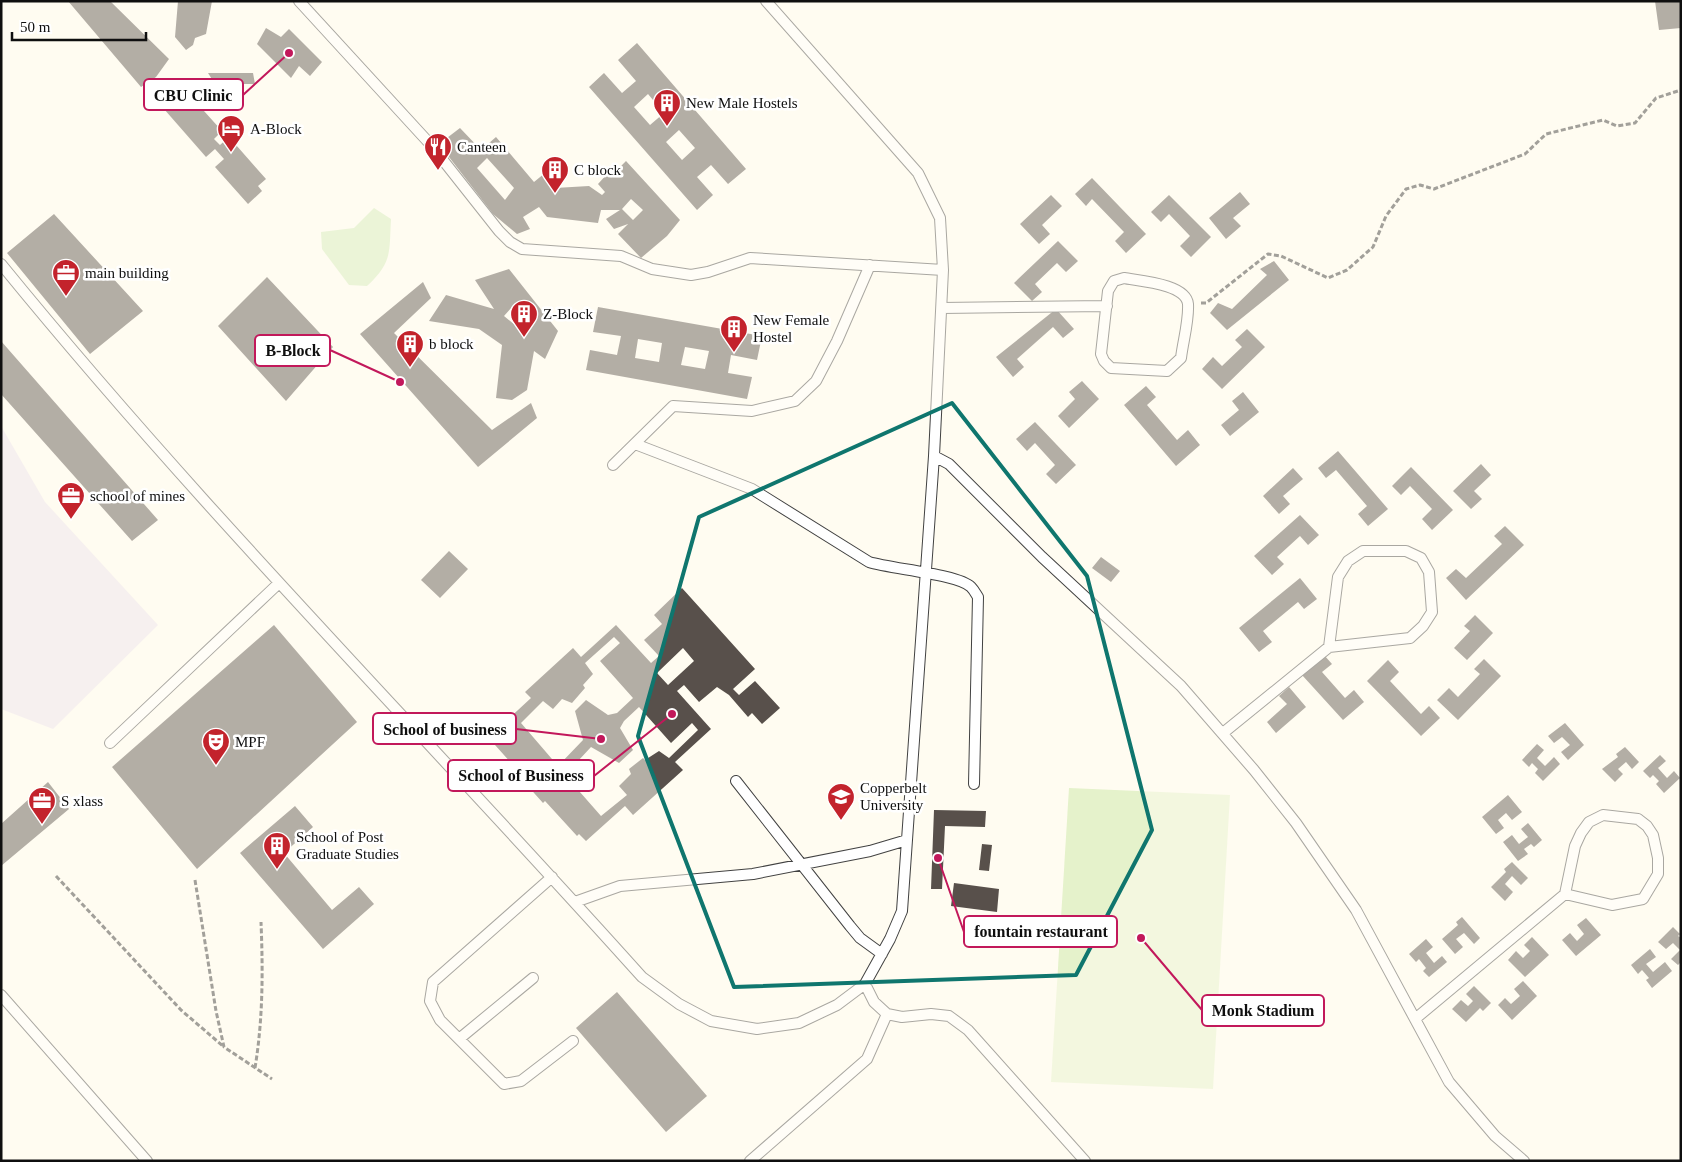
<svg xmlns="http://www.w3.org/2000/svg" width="1682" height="1162" font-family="'Times New Roman',serif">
<rect width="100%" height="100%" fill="#fffcf1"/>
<path fill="#ece3ee" d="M1 426 45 502 158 625 53 729 1 709Z"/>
<path fill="#d3ebb9" d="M374 208 391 219C389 252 393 262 367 286L349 285 322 249 321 232 354 228Z"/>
<path fill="#e5f2cb" d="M1069 788 1230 795 1213 1089 1051 1082Z"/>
<path fill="#58504b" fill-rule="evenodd" d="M68 1H110L169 59 156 77 141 87Z
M178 1H212L206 34 195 38 193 45 186 50 175 37Z
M1655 1H1681V28L1659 30Z
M266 28 281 37 289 29 322 62 310 76 299 66 291 78 257 44Z
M637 43 746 169 728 184 711 165 697 177 713 195 697 210 589 87 604 73 622 93 636 81 618 60ZM648 94 664 113 650 125 634 107ZM679 130 695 148 682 160 666 142Z
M208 73H253L255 84H215Z
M178 97 188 108 195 101 222 131 214 139 220 145 229 137 266 179 258 186 262 191 248 204 215 167 224 159 215 149 206 157 164 109Z
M460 128 481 150 496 137 534 182 545 173 555 188 589 186 602 195 605 192 598 184 608 173 612 175 626 161 680 220 667 236 641 258 618 234 628 224 614 229 606 219 620 210H601L598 223 547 217 539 207 523 217 530 229 517 234 493 214 439 144ZM487 158 514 188 505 200 477 168ZM631 199 643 210 633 220 622 209Z
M1092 178 1146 234 1126 253 1115 241 1124 232 1092 199 1086 206 1075 194Z
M1240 192 1250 204 1233 218 1241 226 1226 239 1209 218Z
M1051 195 1062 206 1042 225 1050 234 1039 244 1020 224Z
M1169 195 1211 237 1191 257 1180 246 1190 236 1169 214 1161 222 1151 212Z
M54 214 143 311 90 354 7 253Z
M1058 241 1078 261 1066 272 1057 263 1035 284 1042 292 1032 301 1014 283Z
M1274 261 1289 280 1227 330 1210 313 1218 303 1232 309 1267 275 1260 269Z
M509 269 558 331 545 359 534 351 527 390 512 400 496 398 502 345 479 329 429 321 446 295 494 309 475 280ZM512 307 523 316 515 325 504 316Z
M267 277 333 347 286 401 218 326Z
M423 282 431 298 394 333 492 430 531 403 537 418 478 467 360 334Z
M598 307 762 336 757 360 731 355 728 373 752 377 747 399 586 370 590 350 617 355 621 336 593 332ZM638 339 662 343 659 362 635 358ZM685 347 709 351 705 369 681 365Z
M1056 309 1074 329 1063 338 1053 327 1017 359 1024 367 1013 377 996 357Z
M1247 329 1265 347 1222 389 1202 369 1213 357 1222 366 1242 347 1235 340Z
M1 341 158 520 132 541 1 394Z
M1082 381 1099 399 1069 428 1058 416 1075 399 1069 392Z
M1146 386 1156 397 1147 405 1177 440 1188 430 1200 445 1176 466 1124 405Z
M1243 392 1259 412 1230 436 1221 425 1239 410 1232 401Z
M1035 422 1076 465 1056 484 1046 474 1055 465 1035 443 1027 451 1016 439Z
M1338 451 1388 509 1368 526 1358 514 1367 506 1336 470 1326 478 1318 468Z
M1481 464 1491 475 1474 491 1482 499 1471 509 1453 491Z
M1411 467 1453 510 1432 530 1422 519 1432 509 1410 486 1401 495 1392 486Z
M1293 468 1303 479 1283 496 1290 504 1279 514 1263 496Z
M1300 515 1319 535 1308 545 1300 536 1277 557 1284 564 1272 575 1254 556Z
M1505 526 1524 545 1466 600 1446 578 1456 569 1466 578 1502 544 1494 536Z
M449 551 468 569 440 598 421 580Z
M1101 557 1120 571 1111 582 1092 568Z
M1300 578 1317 599 1304 609 1298 602 1263 631 1272 642 1259 652 1239 628Z
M682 588 755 669 733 689 739 695 755 681 780 708 762 724 752 713 748 717 729 695 717 687 699 702 684 685 677 691 711 729 675 762 683 770 633 815 625 806 586 841 579 834 577 836 545 801 543 803 526 784 528 782 495 745 500 741 493 733 531 698 525 692 573 648 581 657 616 625 651 663 659 656 644 640 662 624 654 615ZM614 637 620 643 600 661 633 698 617 713 608 715 586 700 575 711 583 740 558 766 521 723 543 701 553 709 562 699 572 703 585 688 583 685 593 674 585 663ZM683 648 694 661 668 685 657 673ZM639 707 671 743 692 723 698 730 669 758 659 751 645 760 643 758 629 769 631 774 619 786 627 795 601 816 565 775 591 747 619 763 633 750 620 728 624 721Z
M1475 615 1493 633 1467 660 1454 648 1470 631 1464 626Z
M274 625 357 722 197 869 112 767Z
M1324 655 1332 664 1322 672 1345 698 1354 690 1364 702 1343 720 1302 675Z
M1484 659 1501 676 1458 720 1437 700 1449 688 1458 697 1480 674 1474 669Z
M1388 660 1399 672 1390 681 1421 714 1429 706 1440 718 1421 736 1367 681Z
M1289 687 1306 707 1276 733 1267 722 1287 704 1279 696Z
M1565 723 1584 745 1568 760 1561 752 1570 745 1562 737 1554 743 1548 736Z
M1537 744 1544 750 1537 758 1545 766 1554 757 1560 764 1543 781 1535 773 1538 769 1532 763 1529 767 1522 760Z
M1625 747 1639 762 1632 769 1626 762 1618 769 1623 774 1615 782 1602 769 1618 757 1616 754Z
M1660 755 1666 761 1658 768 1667 778 1674 771 1680 778 1664 793 1656 784 1659 781 1653 775 1650 778 1643 771Z
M48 782 69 809 1 866V824Z
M1508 795 1522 812 1512 820 1506 813 1498 820 1504 828 1496 834 1482 817Z
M295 806 313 827 284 853 332 910 359 887 374 904 323 949 240 853Z
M934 810 986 811 985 827 945 826 942 889H931Z
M1528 823 1542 840 1534 847 1531 844 1524 849 1528 854 1518 861 1503 842 1512 835 1519 844 1528 837 1521 829Z
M982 844 992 845 989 871 979 870Z
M1512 862 1528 878 1521 885 1512 876 1505 884 1513 892 1505 901 1491 887 1506 872 1504 869Z
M954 883 999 889 997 912 951 906Z
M1462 917 1480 938 1474 944 1464 933 1456 939 1463 947 1455 954 1442 939 1458 925 1456 922Z
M1586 918 1601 935 1576 956 1562 940 1570 933 1577 941 1584 934 1577 925Z
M1673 927 1680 934 1678 936 1681 938V962L1678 965 1671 959 1680 950 1673 943 1666 949 1658 942Z
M1532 937 1549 955 1525 977 1508 960 1516 951 1523 958 1530 951 1524 945Z
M1426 939 1433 947 1426 953 1434 963 1442 956 1447 962 1429 977 1423 971 1426 968 1419 959 1416 962 1409 954Z
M1650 949 1656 957 1646 964 1653 972 1665 962 1672 971 1652 988 1646 980 1649 978 1642 970 1638 974 1631 965Z
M1523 981 1537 996 1512 1020 1498 1005 1505 998 1511 1004 1520 996 1514 989Z
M1474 986 1491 1003 1483 1011 1480 1008 1466 1022 1452 1009 1461 1000 1468 1006 1473 1001 1466 994Z
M617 992 707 1096 666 1132 576 1028Z"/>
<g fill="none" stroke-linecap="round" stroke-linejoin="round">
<defs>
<path id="service" d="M299 1 431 145 499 231 510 242 522 249 621 256 652 269 691 275 708 272 750 258 943 270
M1 264C203 512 429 739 642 977L679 1004 711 1021 757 1029 799 1023 837 1005 865 984 890 939 902 911 934 456 943 270 940 218 918 173 766 1
M1124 278C1140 281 1186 284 1188 304 1189 321 1183 341 1181 358L1167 371 1111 368 1104 361 1101 354 1108 291 1114 281Z
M942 308 1107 306
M635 444 752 489 869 562C891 569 958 574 971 587 974 590 976 594 978 597L974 784
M934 456 949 464 1042 557 1181 686 1254 770 1296 823 1356 910 1449 1082 1495 1136 1524 1161
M613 465 673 406 752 411 795 401 816 381 837 341 870 265
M1223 733 1329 647 1410 638 1423 626 1432 612 1429 572 1421 558 1406 551H1363L1348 561 1338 577 1329 647
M110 743 278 584
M736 781 850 926 860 938 882 954
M552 877 433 982 430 1001 440 1020 504 1084 521 1081 573 1041
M575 902 620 886 753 874 870 851 907 840
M1 995 147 1161
M887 1014 902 1017 931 1014 949 1016 968 1030 1085 1161
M1415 1019 1565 894 1575 846 1581 833 1589 822 1603 815 1638 819 1647 826 1653 835 1658 858V874L1643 899 1612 905 1565 894
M459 1039 533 978
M750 1161 867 1059 887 1014 874 1002 865 984"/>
</defs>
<use href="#service" stroke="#424242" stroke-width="12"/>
<path stroke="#313131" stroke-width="3" stroke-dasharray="5 2.5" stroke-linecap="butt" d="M1201 303H1206L1268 254 1281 256 1328 278 1347 270 1373 247 1386 216 1406 189 1420 185 1434 189 1525 154 1546 134 1603 120 1617 126 1635 123 1656 98 1681 90
M56 876 181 1010 224 1047
M195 880 216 1011 224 1047 272 1079
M255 1068C263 1019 263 971 261 922"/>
<use href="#service" stroke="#fff" stroke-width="10"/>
</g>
<path d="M0 0H1682V1162H0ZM952 403 1087 576 1152 830 1076 975 734 987 638 736 699 517Z" fill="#fffcf1" fill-opacity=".55" fill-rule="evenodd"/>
<path fill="none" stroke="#0f766e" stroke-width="4" stroke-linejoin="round" d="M952 403 1087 576 1152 830 1076 975 734 987 638 736 699 517Z"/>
<defs>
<symbol id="building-pin" viewBox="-11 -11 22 30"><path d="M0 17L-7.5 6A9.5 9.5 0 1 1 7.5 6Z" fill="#c3232c" stroke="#fff"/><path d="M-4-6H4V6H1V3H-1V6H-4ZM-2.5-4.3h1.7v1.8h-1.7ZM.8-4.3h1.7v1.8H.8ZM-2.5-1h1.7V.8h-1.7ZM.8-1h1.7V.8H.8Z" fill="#fff"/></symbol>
<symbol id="hotel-pin" viewBox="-11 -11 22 30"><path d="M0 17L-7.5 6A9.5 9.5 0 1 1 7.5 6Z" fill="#c3232c" stroke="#fff"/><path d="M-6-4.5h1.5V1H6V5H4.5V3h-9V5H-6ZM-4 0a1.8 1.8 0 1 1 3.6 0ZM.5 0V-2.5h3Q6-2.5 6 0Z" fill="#fff"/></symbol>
<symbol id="restaurant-pin" viewBox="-11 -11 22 30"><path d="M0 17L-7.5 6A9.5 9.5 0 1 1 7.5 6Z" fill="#c3232c" stroke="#fff"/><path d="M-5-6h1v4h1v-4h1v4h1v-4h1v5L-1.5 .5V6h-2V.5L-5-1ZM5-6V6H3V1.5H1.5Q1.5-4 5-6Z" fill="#fff"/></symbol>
<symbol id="office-pin" viewBox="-11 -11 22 30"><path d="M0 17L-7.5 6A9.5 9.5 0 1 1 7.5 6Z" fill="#c3232c" stroke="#fff"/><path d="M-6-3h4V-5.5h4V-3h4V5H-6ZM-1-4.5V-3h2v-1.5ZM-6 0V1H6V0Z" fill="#fff"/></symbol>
<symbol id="theatre-pin" viewBox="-11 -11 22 30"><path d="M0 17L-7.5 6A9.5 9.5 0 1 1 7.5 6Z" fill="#c3232c" stroke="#fff"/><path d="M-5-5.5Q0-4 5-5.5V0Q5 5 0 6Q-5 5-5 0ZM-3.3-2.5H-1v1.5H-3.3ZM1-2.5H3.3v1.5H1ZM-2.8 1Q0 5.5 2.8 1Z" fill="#fff"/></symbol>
<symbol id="university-pin" viewBox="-11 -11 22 30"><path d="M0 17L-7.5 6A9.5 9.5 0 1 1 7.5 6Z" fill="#c3232c" stroke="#fff"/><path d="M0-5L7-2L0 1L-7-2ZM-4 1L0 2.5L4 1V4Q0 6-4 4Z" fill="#fff"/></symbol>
</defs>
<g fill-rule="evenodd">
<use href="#building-pin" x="651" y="87" width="32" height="43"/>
<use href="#hotel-pin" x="215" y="113" width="32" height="43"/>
<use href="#restaurant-pin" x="422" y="131" width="32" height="43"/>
<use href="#building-pin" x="539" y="154" width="32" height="43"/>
<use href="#office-pin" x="50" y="257" width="32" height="43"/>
<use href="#building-pin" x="508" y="298" width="32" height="43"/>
<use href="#building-pin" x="718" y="313" width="32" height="43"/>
<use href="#building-pin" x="394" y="328" width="32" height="43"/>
<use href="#office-pin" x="55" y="480" width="32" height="43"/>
<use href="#theatre-pin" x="200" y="726" width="32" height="43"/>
<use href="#university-pin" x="825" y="781" width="32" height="43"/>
<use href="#office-pin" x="26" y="785" width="32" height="43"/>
<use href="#building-pin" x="261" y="830" width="32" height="43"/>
</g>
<g text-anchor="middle" stroke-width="5" stroke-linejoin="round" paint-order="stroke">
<g font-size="15" fill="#0f0f0f" stroke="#fff" text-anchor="start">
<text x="686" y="108">New Male Hostels</text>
<text x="250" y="134">A-Block</text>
<text x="457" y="152">Canteen</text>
<text x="574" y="175">C block</text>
<text x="85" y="278">main building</text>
<text x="543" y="319">Z-Block</text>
<text x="753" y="325">New Female<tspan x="753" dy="17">Hostel</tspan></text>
<text x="429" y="349">b block</text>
<text x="90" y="501">school of mines</text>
<text x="235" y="747">MPF</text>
<text x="860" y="793">Copperbelt<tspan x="860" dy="17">University</tspan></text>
<text x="61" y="806">S xlass</text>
<text x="296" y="842">School of Post<tspan x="296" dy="17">Graduate Studies</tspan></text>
</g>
</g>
<path fill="none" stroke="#c2185b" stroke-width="2" d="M289 53L243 95M400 382L330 350M601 739L516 729M672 714L594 776M938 858L964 932M1141 938L1202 1010"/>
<g fill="#c2185b" stroke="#fff" stroke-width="2">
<circle cx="289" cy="53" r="5"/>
<circle cx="400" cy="382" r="5"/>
<circle cx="601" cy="739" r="5"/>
<circle cx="672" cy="714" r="5"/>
<circle cx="938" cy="858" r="5"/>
<circle cx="1141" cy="938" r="5"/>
</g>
<g fill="#fff" stroke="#c2185b" stroke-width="2">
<rect x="144" y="79" width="99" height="31" rx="5"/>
<rect x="255" y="335" width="75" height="31" rx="5"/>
<rect x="373" y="713" width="143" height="31" rx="5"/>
<rect x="448" y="760" width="146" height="31" rx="5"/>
<rect x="964" y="916" width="153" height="31" rx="5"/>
<rect x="1202" y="995" width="122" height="31" rx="5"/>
</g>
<g font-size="16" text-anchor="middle" font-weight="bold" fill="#0f0f0f">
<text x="193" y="101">CBU Clinic</text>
<text x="293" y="356">B-Block</text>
<text x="445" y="735">School of business</text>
<text x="521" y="781">School of Business</text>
<text x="1041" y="937">fountain restaurant</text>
<text x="1263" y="1016">Monk Stadium</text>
</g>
<rect width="1682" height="1162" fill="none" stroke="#0f0f0f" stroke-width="5"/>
<path d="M12 32v8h134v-8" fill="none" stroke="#0f0f0f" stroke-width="2.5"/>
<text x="20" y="32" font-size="15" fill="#0f0f0f" stroke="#ffffff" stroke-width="4" paint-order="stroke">50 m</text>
</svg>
